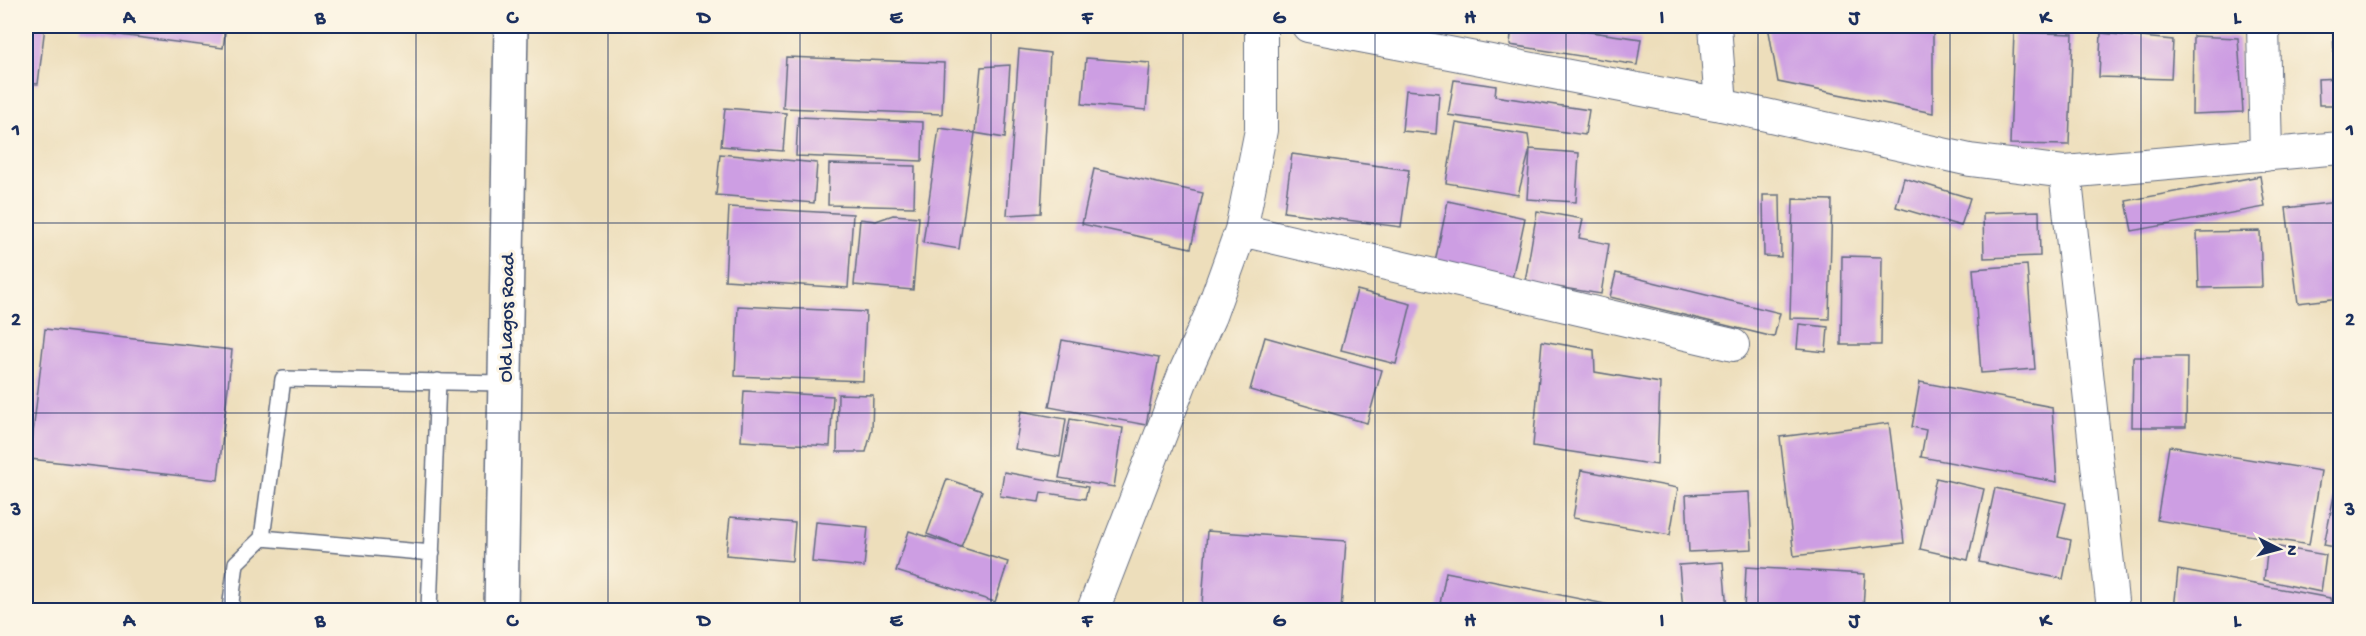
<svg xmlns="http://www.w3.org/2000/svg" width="2366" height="636" font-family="'Gochi Hand',sans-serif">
<rect width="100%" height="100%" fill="#fcf5e5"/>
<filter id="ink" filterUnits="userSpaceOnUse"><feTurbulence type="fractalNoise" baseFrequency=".0167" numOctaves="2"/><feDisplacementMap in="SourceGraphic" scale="12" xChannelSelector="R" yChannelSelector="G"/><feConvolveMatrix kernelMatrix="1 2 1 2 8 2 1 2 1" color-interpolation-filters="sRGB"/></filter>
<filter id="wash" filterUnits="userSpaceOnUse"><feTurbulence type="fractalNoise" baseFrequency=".008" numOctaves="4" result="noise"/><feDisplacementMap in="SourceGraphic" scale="24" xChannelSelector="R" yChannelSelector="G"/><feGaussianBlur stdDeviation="1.35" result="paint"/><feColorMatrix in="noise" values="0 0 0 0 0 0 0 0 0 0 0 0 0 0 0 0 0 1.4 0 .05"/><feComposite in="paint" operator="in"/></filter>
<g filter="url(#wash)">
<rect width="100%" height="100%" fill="#eddebb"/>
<g id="blocks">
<path fill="#cd9ee3" d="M26 26H45L38 84 26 83Z
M80 26H226L223 48 80 30Z
M1512 26H1578L1577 30 1641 39 1637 65 1510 45Z
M1768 26H1872L1933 29V113L1778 82Z
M2333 26H2340V56L2334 57Z
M2014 32 2073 34 2069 145 2010 144Z
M2101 33 2173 40 2171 79 2099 77Z
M2193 36 2238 38 2243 112 2192 114Z
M1019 49 1050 53 1041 213 1007 215Z
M786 57 944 63 942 114 783 108Z
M1086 58 1150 63 1146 110 1082 104Z
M1010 65 1005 138 975 133 981 67Z
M2340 78V105H2319L2318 79Z
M1454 80 1496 86 1495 96 1589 110 1585 135 1448 115Z
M1406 90 1439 93 1436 134 1402 131Z
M725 108 786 113 783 151 721 146Z
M798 117 923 122 922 161 796 156Z
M1456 123 1528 135 1530 149 1518 195 1446 183Z
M939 128 975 133 959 249 923 243Z
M1530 149 1579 153 1576 202 1527 199Z
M720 154 817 163 814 203 716 195Z
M1292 154 1409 170 1401 227 1284 212Z
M829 164 915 166 914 207 828 205Z
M1094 169 1203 193 1191 248 1082 224Z
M2260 176 2265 207 2132 231 2126 201Z
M1904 178 1970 198 1961 226 1896 207Z
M1763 195H1780L1781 257 1764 256Z
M1793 199 1832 200 1829 319 1790 318Z
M1448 201 1525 218 1512 279 1435 262Z
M2337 202 2340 231V298L2298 303 2286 208Z
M729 207 853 214 848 288 725 280Z
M1537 211 1583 219 1579 238 1609 244 1601 294 1525 282Z
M2039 211 2040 256 1984 258 1983 213Z
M893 215 919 217 913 290 854 285 860 219 876 221Z
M2260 231 2262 287 2199 288 2197 232Z
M1842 256 1882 257 1881 345H1841Z
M2027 265 2035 369 1981 373 1973 269Z
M1616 273 1780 313 1774 337 1610 297Z
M1357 290 1411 304 1396 364 1341 350Z
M738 306 866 312 863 381 735 376Z
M1799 324 1828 327 1826 352 1797 349Z
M45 329 232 350 218 480 30 459Z
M1265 337 1382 370 1367 423 1250 390Z
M1062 340 1159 358 1146 425 1049 407Z
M1542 341 1594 350 1595 372 1660 383 1657 465 1533 446Z
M2133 357H2187L2186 427H2132Z
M1920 382 2052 407 2057 482 1921 457 1926 430 1912 427Z
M744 391 833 396 830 446 741 441Z
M838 394 873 395 872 430 866 452H837Z
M1021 411 1066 419 1060 457 1015 449Z
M1070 419 1123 428 1114 487 1059 478Z
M1889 423 1904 543 1794 556 1780 437Z
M2169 446 2321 471 2309 545 2157 520Z
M1581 470 1678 488 1670 535 1573 518Z
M1004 472 1088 487 1085 499 1041 492 1039 502 1000 496Z
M1936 478 1984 489 1968 560 1920 549Z
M947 479 982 491 961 547 927 534Z
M2337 481 2340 482V548L2324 545Z
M1995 488 2066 503 2058 537 2071 540 2063 579 1979 562Z
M1749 492 1752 549 1689 552 1686 495Z
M730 517 795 523 792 561 726 555Z
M816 522 868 527 864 567 812 562Z
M909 531 1008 562 995 602 896 571Z
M1207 531 1346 541 1341 610H1300L1202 604Z
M2268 545 2326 555 2321 592 2264 580Z
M1723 562 1727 610H1683L1679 565Z
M1746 567 1865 574 1863 610H1744Z
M2178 570 2330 598 2332 610H2174Z
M1446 572 1630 609V610L1439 609Z"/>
</g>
</g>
<g filter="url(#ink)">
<use href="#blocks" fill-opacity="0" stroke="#646c7f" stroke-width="1.5"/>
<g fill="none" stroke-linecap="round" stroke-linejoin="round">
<defs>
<path id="service" d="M262 538 432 553
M230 610 236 563 262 538 283 379 503 383
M429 610 438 381"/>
<path id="minor" d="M1308 26 1721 105 1970 160 2065 172 2340 148
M1715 26 1721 105
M2263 26 2266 155
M2065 172 2113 610
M1241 230 1733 345
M1093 610 1184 374 1210 316 1241 230 1261 130V26"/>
<path id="primary" d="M501 610 511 26"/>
</defs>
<use href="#service" stroke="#646c7f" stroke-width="18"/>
<use href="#minor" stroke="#646c7f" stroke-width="34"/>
<use href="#primary" stroke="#646c7f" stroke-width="36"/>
<use href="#service" stroke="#fff" stroke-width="15"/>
<use href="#minor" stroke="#fff" stroke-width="32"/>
<use href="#primary" stroke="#fff" stroke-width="33"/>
</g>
</g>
<path fill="none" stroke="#1b2f5e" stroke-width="1.5" stroke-opacity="0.55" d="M225 26V610M416 26V610M608 26V610M800 26V610M991 26V610M1183 26V610M1375 26V610M1566 26V610M1758 26V610M1950 26V610M2141 26V610M26 223H2340M26 413H2340"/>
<g text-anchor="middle" stroke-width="6" stroke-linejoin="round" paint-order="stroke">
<g font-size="20" fill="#1b2f5e" stroke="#fcf5e5">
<text transform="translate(505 318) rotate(-89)" y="7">Old Lagos Road</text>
</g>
</g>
<rect width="2366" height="636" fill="none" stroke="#fcf5e5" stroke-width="66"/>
<g transform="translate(2279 549) rotate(96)" stroke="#fcf5e5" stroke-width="4.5" paint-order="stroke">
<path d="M0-4.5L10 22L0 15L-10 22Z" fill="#1b2f5e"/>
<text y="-9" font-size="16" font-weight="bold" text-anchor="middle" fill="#1b2f5e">N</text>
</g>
<rect x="33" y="33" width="2300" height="570" fill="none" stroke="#1b2f5e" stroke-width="2"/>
<g font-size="20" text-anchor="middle" font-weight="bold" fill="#1b2f5e">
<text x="129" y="23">A</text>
<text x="320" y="23">B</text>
<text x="512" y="23">C</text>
<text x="704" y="23">D</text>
<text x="896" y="23">E</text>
<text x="1087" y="23">F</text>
<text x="1279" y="23">G</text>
<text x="1470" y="23">H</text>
<text x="1662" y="23">I</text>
<text x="1854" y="23">J</text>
<text x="2045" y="23">K</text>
<text x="2237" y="23">L</text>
<text x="16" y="135">1</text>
<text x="2350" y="135">1</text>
<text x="16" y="325">2</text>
<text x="2350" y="325">2</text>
<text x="16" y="515">3</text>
<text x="2350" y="515">3</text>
<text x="129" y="626">A</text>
<text x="320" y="626">B</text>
<text x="512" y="626">C</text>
<text x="704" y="626">D</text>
<text x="896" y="626">E</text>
<text x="1087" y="626">F</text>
<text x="1279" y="626">G</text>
<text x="1470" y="626">H</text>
<text x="1662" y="626">I</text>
<text x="1854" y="626">J</text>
<text x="2045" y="626">K</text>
<text x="2237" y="626">L</text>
</g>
</svg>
